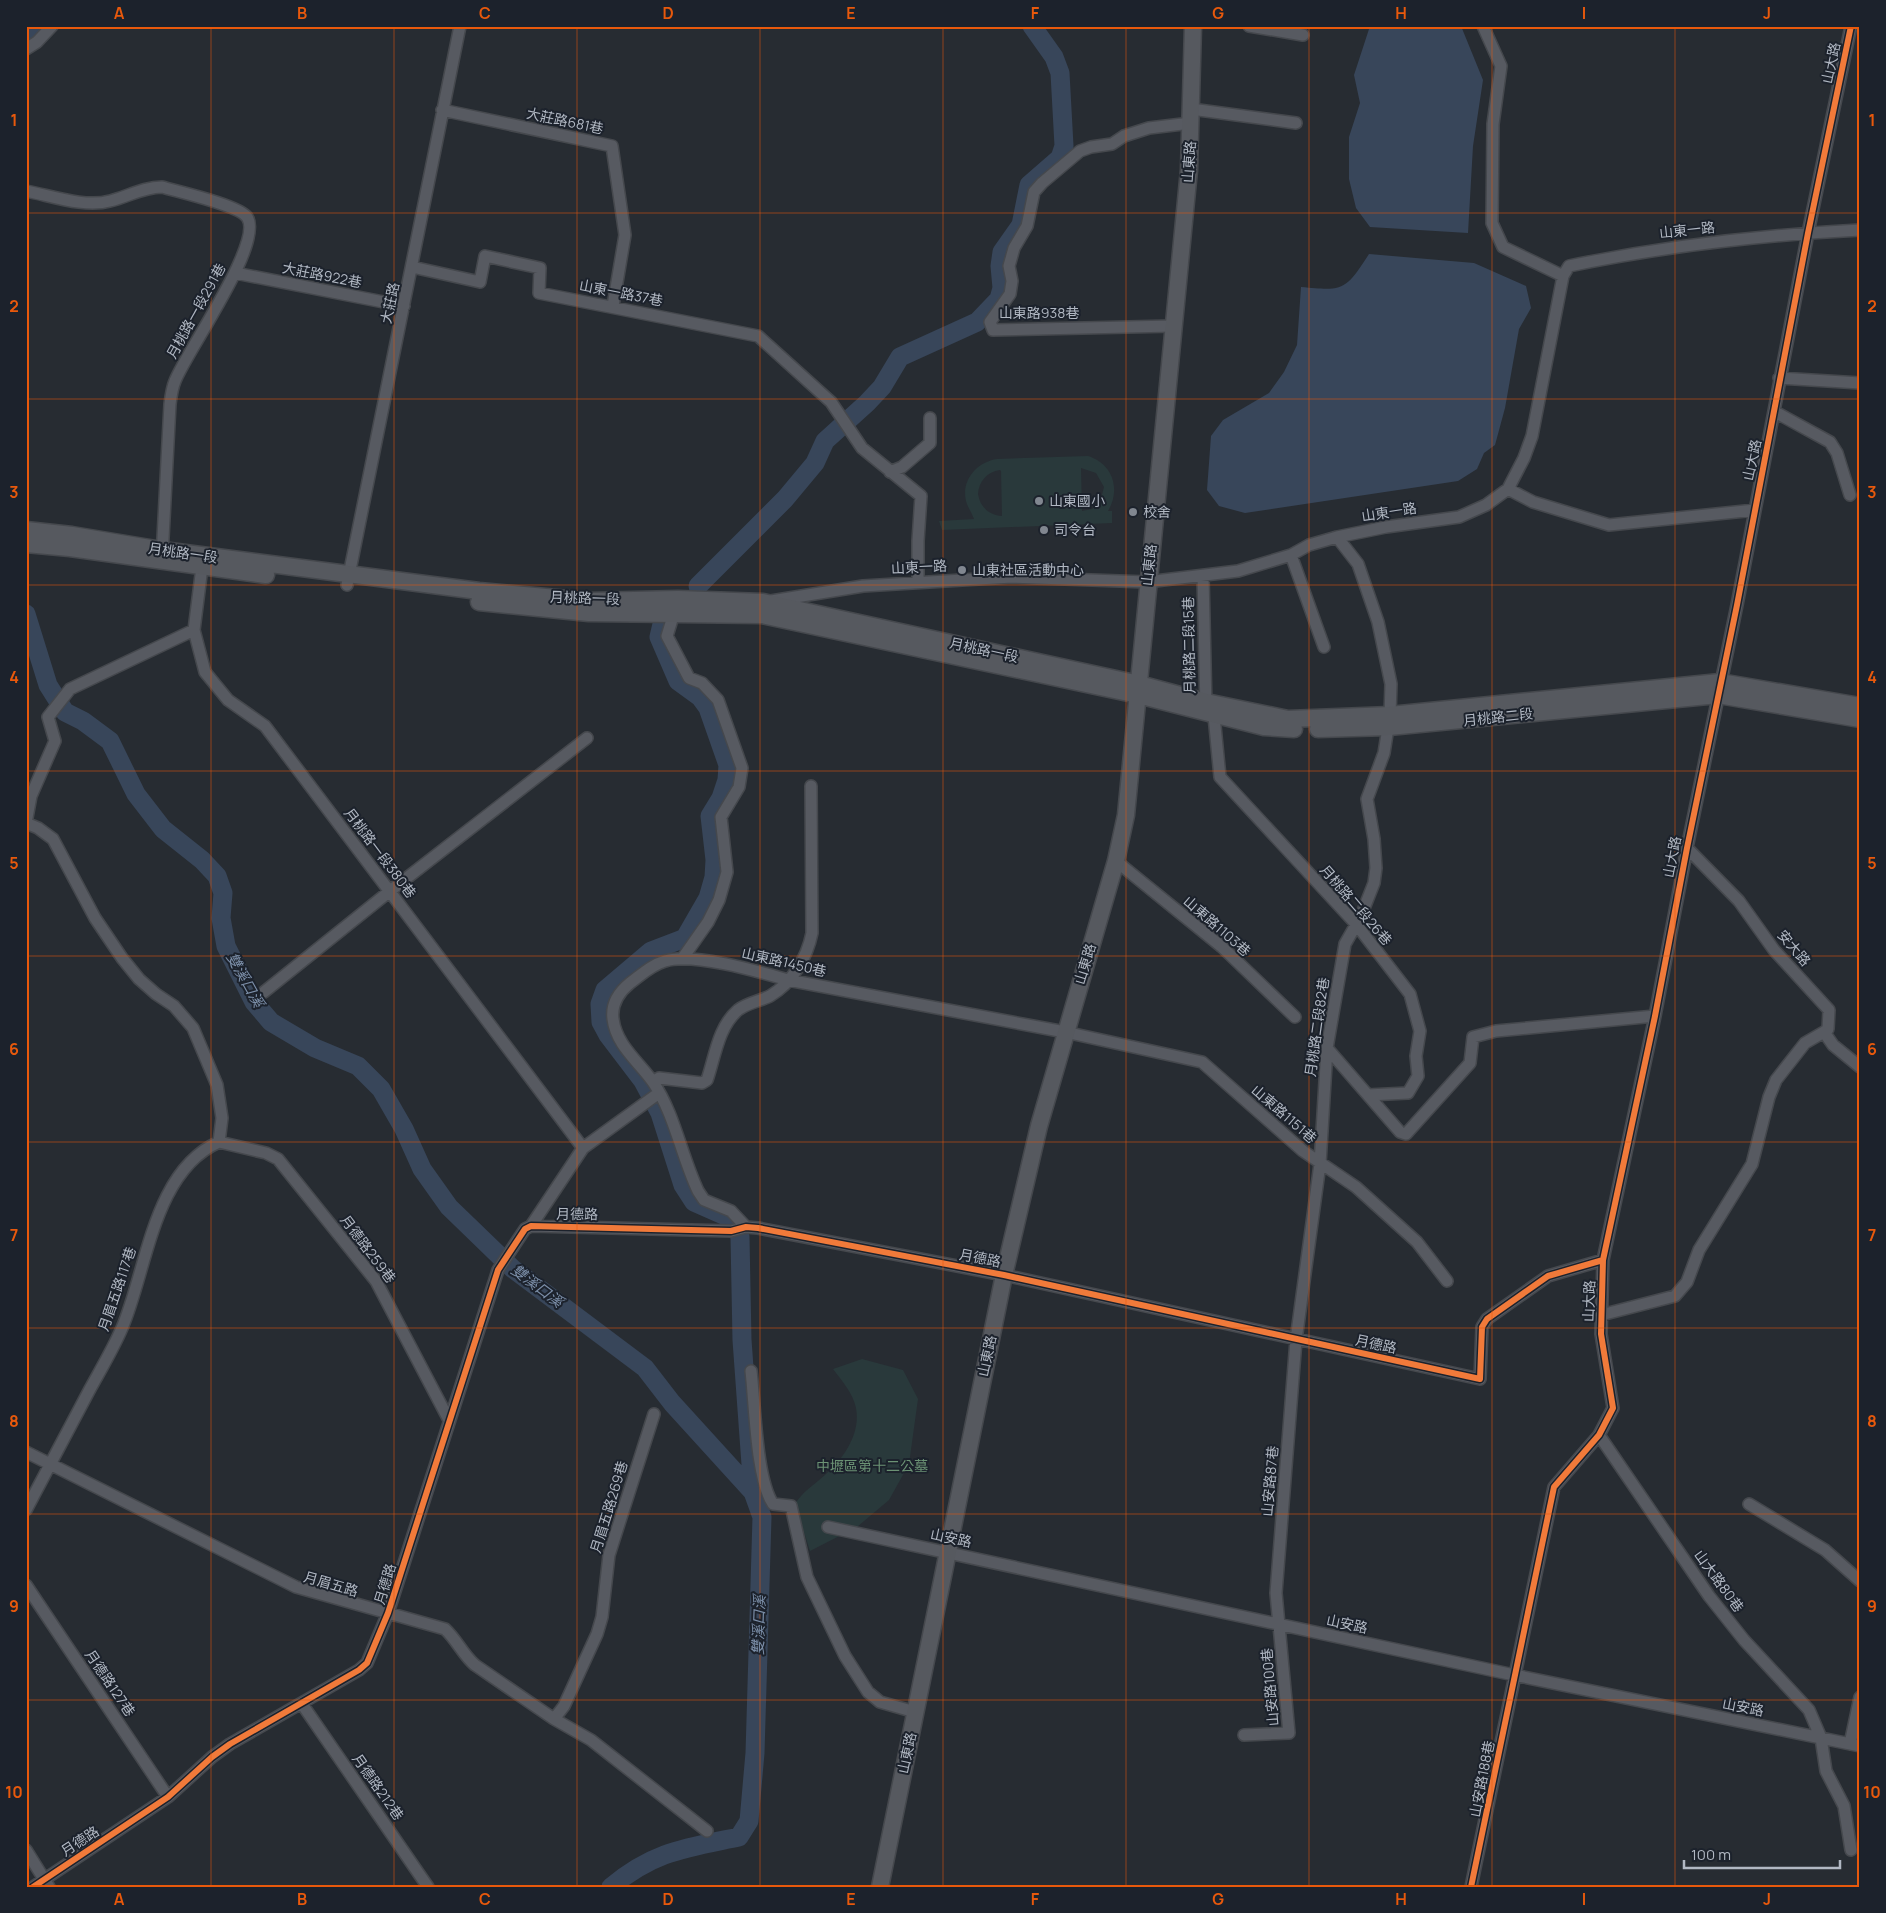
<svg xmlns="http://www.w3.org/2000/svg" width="1886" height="1913" font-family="Manrope,'Noto Sans TC',sans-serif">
<rect width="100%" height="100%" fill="#272c32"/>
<path fill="#29393b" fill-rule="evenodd" d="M1088 456C1113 464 1121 489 1108 511H1112V523L942 530 939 521 974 519C972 513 968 508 966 501 961 480 977 462 997 459ZM1081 468 1096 473 1104 487 1100 502 1092 509 1082 511ZM1000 470 1001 471 1002 516C989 515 980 507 978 494 979 481 987 472 1000 470Z
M862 1359 903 1370 918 1399 909 1464 889 1500 857 1527 810 1551 795 1504C803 1491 814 1485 825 1475 843 1459 861 1434 856 1408 853 1393 842 1381 833 1369Z"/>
<path fill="#38465a" d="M1370 26H1461L1483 80 1473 146 1468 233 1370 227 1356 208 1349 179V137L1360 103 1354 75Z
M1369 254 1474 263 1526 286 1531 308 1519 329 1505 408 1495 445 1484 453 1477 469 1458 481 1245 513 1219 506 1207 490 1211 436 1223 420 1269 393 1284 372 1297 345 1301 287C1344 291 1345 291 1369 254Z"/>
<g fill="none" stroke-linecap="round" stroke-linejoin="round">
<path stroke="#38465a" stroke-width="19" d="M26 35 39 26
M698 586 785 499 815 463 825 441 867 403 882 387 900 357 977 322 999 299 1002 288 1000 266 1002 252 1021 225 1029 185 1060 158 1064 146 1060 73 1054 57 1032 26
M26 614 48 685 65 712 83 721 110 741 136 794 163 829 202 860 217 876 223 893 221 918 226 946 254 1002 271 1022 315 1048 358 1066 381 1089 404 1129 422 1169 449 1207 513 1269 645 1368 672 1403 753 1492 762 1517 755 1753 749 1821 739 1837C686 1848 654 1851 611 1887
M663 620 659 637 678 681 700 697 708 708 728 765 727 780 721 798 710 816 715 860 714 877 708 898 685 938 651 951 605 990 600 1004 601 1022 608 1035 643 1081 660 1113 683 1185 694 1202 728 1217 735 1224 740 1237 742 1340 753 1492"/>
<defs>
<path id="street" d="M1249 26 1303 35
M1483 26 1501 66 1493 124 1492 223 1503 247 1563 276
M26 49 37 42 52 26
M1191 109 1296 123
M442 110 612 146 625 235 613 306
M26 191C52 196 85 208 110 201 127 197 143 187 162 187 179 192 238 205 247 217 265 242 186 352 175 381 172 388 171 396 170 404L162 557
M412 267 480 282 485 256 540 268 539 293 758 336 831 402 862 448 921 496 918 541V582
M235 273 404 306
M1173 326 993 330 990 322 1010 294 1012 281 1009 266 1014 248 1027 226 1034 192 1042 183 1080 151 1091 147 1112 144 1124 136 1149 128 1191 123
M1779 378 1860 383
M1775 412 1830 442 1837 453 1850 495
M890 472 902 467 930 443V418
M1508 489 1533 502 1609 525 1755 510
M1291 555 1324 647
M202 567 194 630 205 672 228 700 265 726 583 1148
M1203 576 1206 709
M347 585 460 26
M771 601 863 586 1012 577 1147 582 1238 571 1291 555 1309 545 1337 537 1386 527 1459 517 1486 505 1508 489 1524 458 1532 436 1563 276 1569 266C1665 246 1762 235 1860 230
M674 613 667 636 689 678 702 683 718 700 742 768 739 787 721 817 727 872 719 900 708 922 682 959
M194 630 70 689 48 717 55 741 31 796 26 823 38 828 53 839 95 918 122 958 139 979 156 994 174 1006 193 1028 217 1085 222 1118 219 1142
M1214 716 1220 777 1356 924 1410 994 1420 1031 1416 1056 1418 1076 1408 1093 1368 1095
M1687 848 1739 901 1774 950 1829 1010 1828 1029 1824 1032 1833 1045 1860 1067
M1116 861 1222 947 1295 1017
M264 992 390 891 587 738
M1327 1048 1400 1132 1406 1134 1470 1063 1473 1037 1496 1031 1655 1016
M653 1082 659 1078 702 1083 707 1080C715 1057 718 1027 738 1010 747 1003 760 1001 770 996 792 983 807 958 812 933L811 786
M219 1142 266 1153 278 1159 376 1281 449 1420
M531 1226 583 1148 659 1093
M746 1227 731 1211 704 1200 698 1191C681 1155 675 1115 653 1082 639 1062 616 1045 613 1019 611 1004 619 992 630 983 641 975 651 965 665 961 692 952 760 972 788 980L1065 1032 1202 1062 1303 1151 1356 1187 1417 1242 1447 1281
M1601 1315 1675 1296 1687 1282 1699 1250 1752 1164 1769 1097 1776 1080 1805 1043 1824 1032
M751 1371C755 1404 756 1479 773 1504L791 1506 807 1577 845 1656 868 1692 880 1702 915 1712
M1599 1435 1709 1596 1744 1640 1809 1710 1821 1738 1826 1771 1844 1806 1851 1850
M26 1452 296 1587 445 1629C457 1640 463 1655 475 1665L554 1719 591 1740 707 1831
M1749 1504 1825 1550 1860 1581
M26 1510C47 1470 69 1429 90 1389 101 1369 113 1349 122 1328 147 1270 153 1171 219 1142
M828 1527 1514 1675 1860 1746
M26 1585 168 1797
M302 1704 428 1887
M554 1719 564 1706 597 1634 602 1617 609 1555 654 1414
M1244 1735 1289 1733 1276 1593 1296 1340 1320 1164 1327 1048 1345 944 1361 916 1374 883 1376 868 1374 839 1367 799 1384 753 1390 715 1391 684 1378 622 1358 564 1337 537
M1850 1744 1860 1697
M26 1850 49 1887
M33 1887 168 1797 212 1757 230 1744 359 1670 367 1663 388 1613 498 1270 525 1229 531 1226 731 1231 746 1227 758 1228 1004 1275 1480 1379 1482 1327 1487 1319 1548 1276 1603 1260
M1471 1887 1554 1487 1599 1435 1613 1408 1601 1334 1603 1260 1655 1016 1687 848 1737 605 1808 233 1851 26"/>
<path id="secondary" d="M26 530 72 535 162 550 479 591 590 601 678 599 763 602 1139 684 1206 702 1288 719 1390 715 1720 682 1860 706
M26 544 70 548 266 575
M479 602 589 613 762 615 1138 695 1264 727 1294 729
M1318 729 1389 727 1718 695 1860 719
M880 1887 1004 1275 1039 1126 1116 861 1126 815 1189 170 1193 26"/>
</defs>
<use href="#street" stroke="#45484d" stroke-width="14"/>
<use href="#secondary" stroke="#45484d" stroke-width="19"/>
<use href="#street" stroke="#575a61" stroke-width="11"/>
<use href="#secondary" stroke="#56595f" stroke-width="16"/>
<defs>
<path id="cycleway" d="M33 1887 168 1797 212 1757 230 1744 359 1670 367 1663 388 1613 498 1270 525 1229 531 1226 731 1231 746 1227 758 1228 1004 1275 1480 1379 1482 1327 1487 1319 1548 1276 1603 1260
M1471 1887 1554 1487 1599 1435 1613 1408 1601 1334 1603 1260 1655 1016 1687 848 1737 605 1808 233 1851 26"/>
</defs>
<use href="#cycleway" stroke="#1c222c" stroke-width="9"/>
<use href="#cycleway" stroke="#f17a3a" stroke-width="6"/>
</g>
<path fill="none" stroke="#e8590c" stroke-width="1" stroke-opacity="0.55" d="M211 26V1887M394 26V1887M577 26V1887M760 26V1887M943 26V1887M1126 26V1887M1309 26V1887M1492 26V1887M1675 26V1887M26 213H1860M26 399H1860M26 585H1860M26 771H1860M26 956H1860M26 1142H1860M26 1328H1860M26 1514H1860M26 1700H1860"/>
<g fill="#818790" stroke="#1c222c" stroke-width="2">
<circle cx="1039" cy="501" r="5"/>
<circle cx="1133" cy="512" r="5"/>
<circle cx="1044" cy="530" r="5"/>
<circle cx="962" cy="570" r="5"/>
</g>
<g text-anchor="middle" stroke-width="4" stroke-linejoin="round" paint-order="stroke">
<g font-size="14" fill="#b1b8c3" stroke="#1c222c">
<text transform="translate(1831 63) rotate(-78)" y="5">山大路</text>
<text transform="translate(565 121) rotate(12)" y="5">大莊路681巷</text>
<text transform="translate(1189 162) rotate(-86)" y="5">山東路</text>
<text transform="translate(1687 230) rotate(-6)" y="5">山東一路</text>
<text transform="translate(322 275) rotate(11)" y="5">大莊路922巷</text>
<text transform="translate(621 293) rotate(11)" y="5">山東一路37巷</text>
<text transform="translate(390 303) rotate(-78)" y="5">大莊路</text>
<text transform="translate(196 311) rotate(-61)" y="5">月桃路一段291巷</text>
<text x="1039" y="318">山東路938巷</text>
<text transform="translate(1752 460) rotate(-78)" y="5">山大路</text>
<text transform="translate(1389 512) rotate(-9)" y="5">山東一路</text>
<text transform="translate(183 553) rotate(8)" y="5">月桃路一段</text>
<text transform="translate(1149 565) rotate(-84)" y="5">山東路</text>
<text transform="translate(919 567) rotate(-3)" y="5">山東一路</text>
<text transform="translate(585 598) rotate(2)" y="5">月桃路一段</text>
<text transform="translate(1189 645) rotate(-91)" y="5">月桃路二段15巷</text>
<text transform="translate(984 650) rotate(12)" y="5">月桃路一段</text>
<text transform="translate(1498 717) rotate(-6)" y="5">月桃路二段</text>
<text transform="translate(380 853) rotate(53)" y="5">月桃路一段380巷</text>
<text transform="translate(1672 857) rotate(-79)" y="5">山大路</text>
<text transform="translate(1356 905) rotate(49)" y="5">月桃路二段26巷</text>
<text transform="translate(1217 926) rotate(41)" y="5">山東路1103巷</text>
<text transform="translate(1794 948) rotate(50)" y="5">安大路</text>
<text transform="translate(784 962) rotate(13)" y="5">山東路1450巷</text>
<text transform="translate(1085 964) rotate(-73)" y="5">山東路</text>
<text transform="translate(1317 1027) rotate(-82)" y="5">月桃路二段82巷</text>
<text transform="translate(1284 1114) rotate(41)" y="5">山東路1151巷</text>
<text transform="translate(577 1214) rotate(1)" y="5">月德路</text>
<text transform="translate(368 1249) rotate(53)" y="5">月德路259巷</text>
<text transform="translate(980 1258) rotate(11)" y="5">月德路</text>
<text transform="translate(117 1289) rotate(-71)" y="5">月眉五路117巷</text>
<text transform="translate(1589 1301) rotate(-88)" y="5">山大路</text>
<text transform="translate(1376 1344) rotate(12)" y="5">月德路</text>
<text transform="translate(987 1356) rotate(-78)" y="5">山東路</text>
<text transform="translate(1270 1481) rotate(-85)" y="5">山安路87巷</text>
<text transform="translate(609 1507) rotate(-73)" y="5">月眉五路269巷</text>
<text transform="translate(951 1538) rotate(12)" y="5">山安路</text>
<text transform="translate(1719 1581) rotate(54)" y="5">山大路80巷</text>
<text transform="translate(331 1584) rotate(16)" y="5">月眉五路</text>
<text transform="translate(385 1584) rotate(-73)" y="5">月德路</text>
<text transform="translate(1347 1624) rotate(12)" y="5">山安路</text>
<text transform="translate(110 1683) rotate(56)" y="5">月德路127巷</text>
<text transform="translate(1270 1687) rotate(-95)" y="5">山安路100巷</text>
<text transform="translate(1743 1707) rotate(11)" y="5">山安路</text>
<text transform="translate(907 1753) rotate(-78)" y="5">山東路</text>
<text transform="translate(1482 1779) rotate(-79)" y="5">山安路188巷</text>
<text transform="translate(378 1787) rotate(55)" y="5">月德路212巷</text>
<text transform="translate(80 1841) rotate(-33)" y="5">月德路</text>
</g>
<g font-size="14" fill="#b1b8c3" stroke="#1c222c" text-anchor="start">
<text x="1049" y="506">山東國小</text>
<text x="1143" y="517">校舍</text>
<text x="1054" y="535">司令台</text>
<text x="972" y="575">山東社區活動中心</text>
</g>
<g font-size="14" fill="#6b9274" stroke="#1c222c">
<text x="872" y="1471">中壢區第十二公墓</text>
</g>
<g font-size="15" font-style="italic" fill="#7c8fa9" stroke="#1c222c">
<text transform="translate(245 980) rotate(61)" y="5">雙溪口溪</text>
<text transform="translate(537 1286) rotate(37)" y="5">雙溪口溪</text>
<text transform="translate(759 1625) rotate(-88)" y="5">雙溪口溪</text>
</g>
</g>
<rect width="1886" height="1913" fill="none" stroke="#1c222c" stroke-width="55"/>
<path d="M1684 1860v8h156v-8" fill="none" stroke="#b1b8c3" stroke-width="2.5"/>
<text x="1691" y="1860" font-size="15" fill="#b1b8c3" stroke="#1c222c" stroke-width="4" paint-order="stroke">100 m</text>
<rect x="28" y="28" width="1830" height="1858" fill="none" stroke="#e8590c" stroke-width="2"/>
<g font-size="16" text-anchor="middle" font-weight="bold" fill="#e8590c">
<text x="119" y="19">A</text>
<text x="302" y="19">B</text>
<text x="485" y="19">C</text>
<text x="668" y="19">D</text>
<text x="851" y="19">E</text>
<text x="1035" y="19">F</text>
<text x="1218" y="19">G</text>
<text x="1401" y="19">H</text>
<text x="1584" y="19">I</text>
<text x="1767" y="19">J</text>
<text x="14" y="126">1</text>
<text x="1872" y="126">1</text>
<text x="14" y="312">2</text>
<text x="1872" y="312">2</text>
<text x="14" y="498">3</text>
<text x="1872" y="498">3</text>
<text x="14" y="683">4</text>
<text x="1872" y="683">4</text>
<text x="14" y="869">5</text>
<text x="1872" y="869">5</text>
<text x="14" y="1055">6</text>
<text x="1872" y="1055">6</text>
<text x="14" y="1241">7</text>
<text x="1872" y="1241">7</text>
<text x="14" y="1427">8</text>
<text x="1872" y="1427">8</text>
<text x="14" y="1612">9</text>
<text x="1872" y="1612">9</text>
<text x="14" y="1798">10</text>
<text x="1872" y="1798">10</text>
<text x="119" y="1905">A</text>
<text x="302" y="1905">B</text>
<text x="485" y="1905">C</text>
<text x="668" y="1905">D</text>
<text x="851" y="1905">E</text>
<text x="1035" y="1905">F</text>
<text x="1218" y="1905">G</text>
<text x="1401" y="1905">H</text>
<text x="1584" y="1905">I</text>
<text x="1767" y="1905">J</text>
</g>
</svg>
